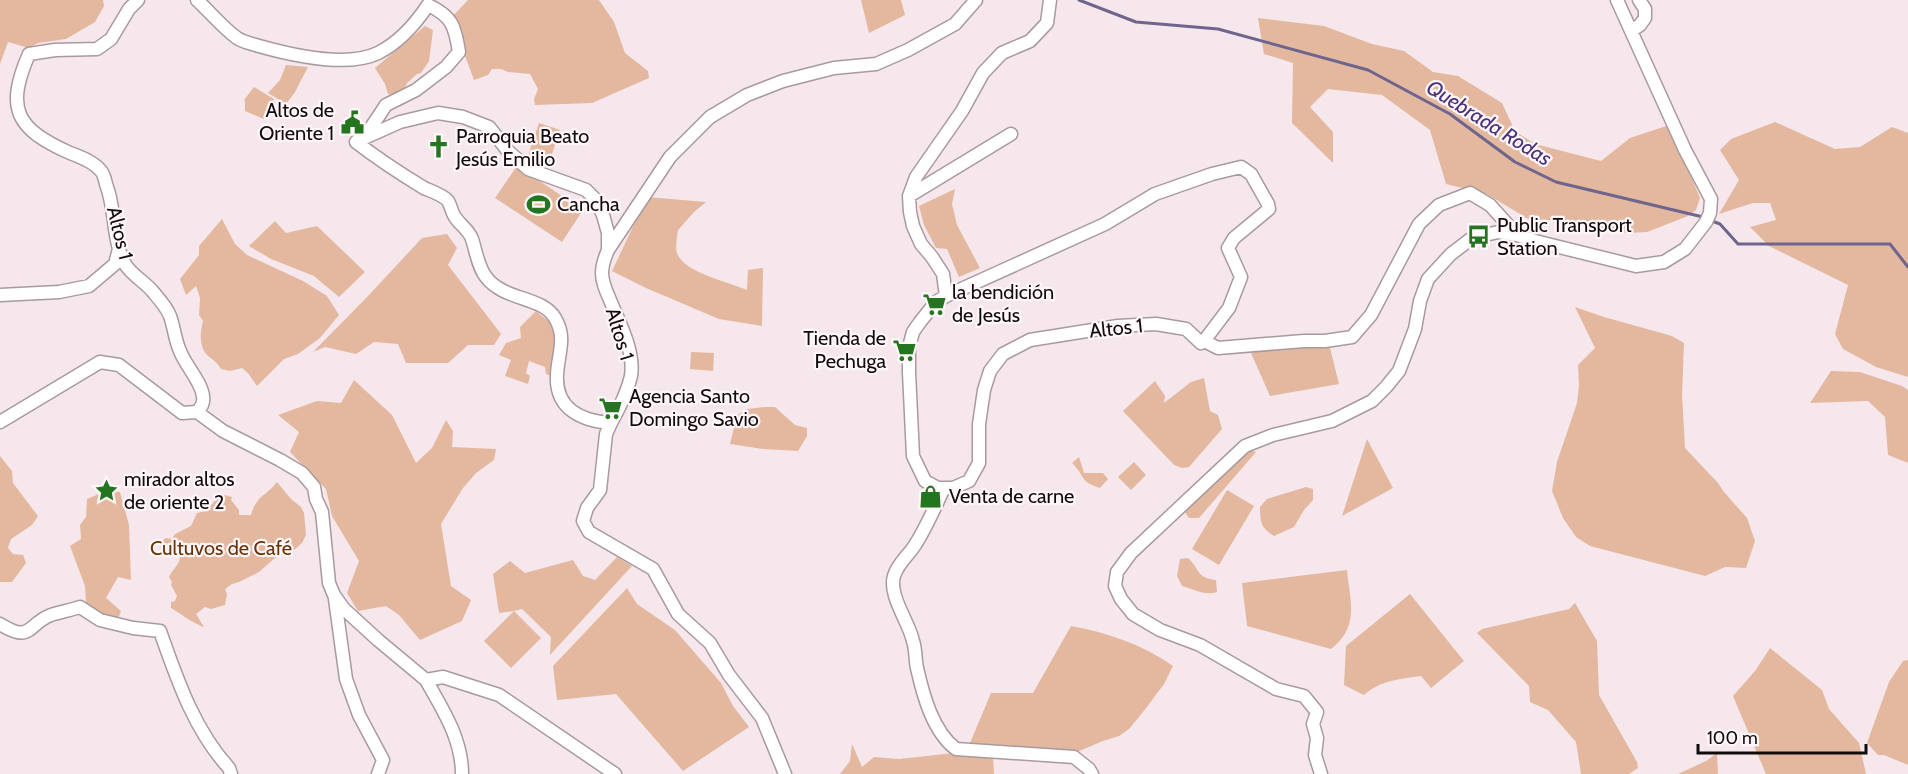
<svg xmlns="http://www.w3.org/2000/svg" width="1908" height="774" font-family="Cabin,sans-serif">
<rect width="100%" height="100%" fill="#f6e7ec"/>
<path fill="#e3b89e" d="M0 0H103L104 6 95 22 66 39 38 43 29 48 8 42 0 64Z
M468 0H599L614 22 625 53 648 71 649 78 592 103 535 105 534 99 538 89 530 74 508 72 501 69H492L488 75 474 80 451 18Z
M861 0H901L905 15 869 33Z
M1258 18 1324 26 1372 44 1404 51 1433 72 1458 76 1502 103 1515 131 1535 144 1601 161 1630 138 1669 125 1700 198 1696 210 1688 216 1647 232 1627 233 1565 221 1528 219 1487 194 1446 184 1430 130 1382 95 1328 89 1310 107 1333 132V163L1292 123 1293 63 1264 54Z
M425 26 433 30 429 61 421 73 417 74 407 83 402 94 395 96 388 94 385 84 375 68Z
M286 65 308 67 295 92 286 104 268 93 280 80Z
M254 87 274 99 264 119 245 111V101L244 100Z
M1775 122 1835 149 1860 147 1892 127 1908 133V377L1876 367 1843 349 1835 334 1848 285 1769 246 1750 227 1776 220 1770 203H1753L1719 214 1739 180 1720 150 1731 139Z
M539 123 560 130 548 166 527 159Z
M517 166 583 210 562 242 495 198Z
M955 189 952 204 957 225 980 268 959 277 947 249 936 248 924 225 919 206Z
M647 197 706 202 694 212 678 230C677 237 675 247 677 253 684 273 729 282 747 290L748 270 763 268 762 326 719 319 646 288 612 271Z
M222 219 235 244 247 255 303 281 327 296 339 315 320 338 298 354 284 359 257 386 248 373 242 368 230 371 221 369C217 362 213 360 207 355 199 346 200 332 203 321L199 315 200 298 196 286 186 295 180 279 199 255V246Z
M275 221 286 233 317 226 365 272 339 297 314 276 271 259 249 246Z
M447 234 457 248 448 265 501 334 494 345H468L448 363H406L398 344 374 342 356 354 325 347 313 352 369 295 422 238Z
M1575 307 1604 317 1672 336 1684 343 1682 395 1685 448 1718 483 1724 492 1747 518 1755 541 1746 568 1725 567 1705 576 1590 546 1576 537 1563 518 1552 491 1557 462 1577 403 1579 386 1578 365 1595 348Z
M536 311C541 316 547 319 552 323 564 334 555 363 551 376L546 374 545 367 529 361 526 373 530 376 528 384 505 376 511 360 499 355 506 343 521 338 520 327Z
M1329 344 1339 384 1270 396 1251 353 1295 345Z
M691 352 714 353 713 371 690 369Z
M1831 371 1860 372 1902 386 1908 390V463L1888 455 1885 417 1868 401 1810 403Z
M1204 378 1210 411 1218 415 1222 429 1189 467 1182 468 1174 465 1123 411 1155 381 1165 396 1164 403 1191 382Z
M354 380 392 415 416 463 432 448 446 420 453 431 452 447 496 449 494 460 476 473 463 488 441 524 451 586 471 600 462 621 420 640 399 615 386 606 358 611 347 593 359 561 332 516 326 489 290 452 299 432 278 415 317 401 341 403Z
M765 407H775L795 425 807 428V436L798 451 763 449 730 444 737 415 748 409Z
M1367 439 1393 488 1342 516Z
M1248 449 1256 452 1199 518H1189L1184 511Z
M0 456 12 471 13 483 38 516 32 525 11 539 8 548 13 554 23 555 26 563 12 582H0Z
M1079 457 1084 473H1103L1108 479 1100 488C1080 482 1085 476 1072 463Z
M1134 462 1146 475 1131 490 1118 477Z
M277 482 291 499 301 507 304 513 306 535 302 543 293 551 275 558 259 572 239 582 232 584 225 589 227 594 225 605 211 609 205 607 196 614 204 627C194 624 181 614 171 608V602L175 601 177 596 171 585 172 582 169 577C174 566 187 560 175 549L161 547 160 542 166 538 172 539 175 534 191 526 197 513 206 511 221 494 232 497 231 500 239 510V515H251C257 494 267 496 277 482Z
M1306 487 1313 489V500L1304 510 1294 527 1274 536C1261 528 1260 522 1260 507L1267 499Z
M1227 490 1254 506 1219 565 1192 549Z
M106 491 120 492 129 525 131 580 118 577 106 598 121 611 118 619 104 616 94 611 86 603 85 586 70 546 81 539 80 525 86 517 87 499Z
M617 557 632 566 550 655 551 637 522 609 514 611 541 638 511 668 484 641 514 611 499 613 493 574 510 561 525 573 573 560 583 576 595 580Z
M1188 558C1201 570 1195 577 1216 580L1217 592C1205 596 1193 589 1182 586L1177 576 1180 559Z
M1347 570C1350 602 1360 626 1331 649L1247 626 1242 583Z
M627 588 637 604 675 630 721 683 733 706 749 727 683 771 616 694 557 700 553 666Z
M1410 594 1464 661 1431 688 1421 676C1400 679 1381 680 1364 695L1344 685 1346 646Z
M1575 603 1597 641 1599 695 1637 762 1638 768 1629 774H1581L1576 742 1548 710 1530 702 1529 686 1477 633 1482 629 1569 609Z
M1071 626C1108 633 1142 644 1173 666L1164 684 1143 712 1129 729 1119 736 1103 741 1070 755 970 743 991 693H1033Z
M1770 648 1822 690 1829 709 1859 743 1866 774H1766L1733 696 1755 671Z
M1908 660V765L1884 755H1878L1867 743 1889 682 1903 661Z
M852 744 862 767 874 757 899 759 954 753 993 756 994 774H840L850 761Z
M1717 753 1718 774H1678L1706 761Z"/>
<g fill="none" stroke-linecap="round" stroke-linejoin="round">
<path stroke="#6e658e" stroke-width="3" d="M1079 0 1136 22 1218 29 1368 70 1450 114 1515 162 1556 182 1703 217
M1712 221 1720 224 1738 244H1890L1908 267"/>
<defs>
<path id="minor" d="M197 0C210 12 223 28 237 38 243 42 252 44 259 46 291 55 347 68 378 53 398 43 416 23 428 5 452 16 455 26 459 52L446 67 416 90 386 105 370 129 356 142C378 159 401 174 424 188 431 191 443 195 448 201 451 206 452 213 455 217 460 225 469 230 472 239 476 251 478 267 486 277 504 301 542 296 555 318 567 338 558 353 557 375 555 409 582 421 611 423 619 408 627 393 631 376 635 351 619 322 610 300 606 291 602 282 602 273 602 265 605 257 608 250L670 157 710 117 747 95 783 81 834 68 876 64 908 50 955 24 976 0
M1050 0 1047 23 1030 41 1002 53 983 73 962 111 916 177 909 196 910 212 913 226 921 244 932 257 943 274 946 296 936 302 920 322 913 332 909 347V372L913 456 925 481 938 488H953L969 481 979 463V424L984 390 990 371 1003 354 1030 340 1118 326 1156 324 1186 329 1201 343 1204 341 1218 348 1304 341H1325L1352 337 1371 315 1419 224 1439 205 1470 193 1490 205 1517 235
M1631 31 1640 25 1645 18V9L1639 0
M362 139 400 122 438 113 463 117 489 127 508 151 528 169 586 190 596 200 603 215 608 233V250
M909 196 1011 134
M0 295 59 292 89 286 115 264 119 249
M946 296 1105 224 1155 194 1212 174 1241 167 1251 174 1268 204 1269 209 1234 238 1228 248 1241 277 1229 308 1204 341
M197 412 223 431 280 460 302 473 314 487 316 499 322 512 329 583 334 595 344 609 378 640 426 680 443 677 499 695 615 774
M0 422 100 362 119 365 182 413 197 412C202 406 204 403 203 396 201 381 185 365 180 351 175 340 174 327 170 316 167 308 160 300 154 293 146 282 132 276 125 264 112 240 116 209 106 184 105 180 104 174 101 171 94 162 81 157 70 153 16 129 5 109 29 54L55 50 97 49 111 39 129 9 138 0
M611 423 606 434 600 490 587 508 583 521 589 532 653 569 678 614 710 643 729 675 762 718 785 774
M944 488C935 507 926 528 915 545 908 556 898 563 894 576 888 595 909 622 913 641 916 649 915 659 917 668 923 695 933 732 956 749L1074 757 1089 769 1092 774
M335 599 346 679 359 715 383 760 378 774
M0 624C32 644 27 624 51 615 60 612 71 610 80 607L100 620 133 628 160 631C177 679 194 730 229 768L231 774
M426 680C443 710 462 739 462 774
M1321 774 1315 755 1317 738 1313 724 1317 712 1304 696 1276 689 1200 645 1160 630 1133 614 1121 599 1115 586 1117 572 1131 553 1245 446 1273 435 1332 421 1372 401 1386 387 1399 371 1415 329 1420 301 1428 279 1451 254 1472 238 1498 232 1517 235 1535 241 1636 266 1664 262 1685 249 1706 222 1710 213 1711 199 1685 150 1617 0"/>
</defs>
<use href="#minor" stroke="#a89a9f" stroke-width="15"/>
<use href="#minor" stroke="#fff" stroke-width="12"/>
</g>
<defs>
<symbol id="civic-bare" viewBox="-9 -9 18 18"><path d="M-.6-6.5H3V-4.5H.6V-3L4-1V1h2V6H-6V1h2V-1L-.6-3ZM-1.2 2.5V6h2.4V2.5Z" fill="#23751f" stroke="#fff6f9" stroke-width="2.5" paint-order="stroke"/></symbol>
<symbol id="church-bare" viewBox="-9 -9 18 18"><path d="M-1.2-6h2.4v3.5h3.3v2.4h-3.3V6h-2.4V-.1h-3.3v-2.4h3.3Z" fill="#23751f" stroke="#fff6f9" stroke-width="2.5" paint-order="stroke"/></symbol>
<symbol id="stadium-bare" viewBox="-9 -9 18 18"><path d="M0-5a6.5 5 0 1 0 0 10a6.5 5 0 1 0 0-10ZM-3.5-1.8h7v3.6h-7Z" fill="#23751f" stroke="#fff6f9" stroke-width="2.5" paint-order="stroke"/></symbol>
<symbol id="bus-bare" viewBox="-9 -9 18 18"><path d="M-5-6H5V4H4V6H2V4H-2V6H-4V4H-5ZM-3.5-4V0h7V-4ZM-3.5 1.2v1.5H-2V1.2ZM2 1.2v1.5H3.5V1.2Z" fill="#23751f" stroke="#fff6f9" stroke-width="2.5" paint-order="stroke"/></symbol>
<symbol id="supermarket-bare" viewBox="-9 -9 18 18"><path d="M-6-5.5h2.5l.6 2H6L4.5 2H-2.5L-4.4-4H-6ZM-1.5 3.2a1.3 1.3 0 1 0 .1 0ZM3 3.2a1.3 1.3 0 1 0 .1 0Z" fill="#23751f" stroke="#fff6f9" stroke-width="2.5" paint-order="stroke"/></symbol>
<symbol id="sight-bare" viewBox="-9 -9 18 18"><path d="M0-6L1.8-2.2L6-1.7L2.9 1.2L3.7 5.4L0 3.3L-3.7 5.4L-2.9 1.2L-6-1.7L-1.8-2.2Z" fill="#23751f" stroke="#fff6f9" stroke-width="2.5" paint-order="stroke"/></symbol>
<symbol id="shop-bare" viewBox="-9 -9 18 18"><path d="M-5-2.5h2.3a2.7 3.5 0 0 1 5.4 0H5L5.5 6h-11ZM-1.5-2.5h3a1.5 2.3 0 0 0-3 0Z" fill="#23751f" stroke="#fff6f9" stroke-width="2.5" paint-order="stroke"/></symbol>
</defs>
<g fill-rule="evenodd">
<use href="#civic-bare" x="336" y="106" width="33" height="33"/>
<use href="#church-bare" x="422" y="130" width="33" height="33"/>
<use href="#stadium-bare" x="522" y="188" width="33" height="33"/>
<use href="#bus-bare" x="1462" y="220" width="33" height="33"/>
<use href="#supermarket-bare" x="918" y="288" width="33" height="33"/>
<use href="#supermarket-bare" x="888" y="334" width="33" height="33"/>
<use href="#supermarket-bare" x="594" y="392" width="33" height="33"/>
<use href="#sight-bare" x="90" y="474" width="33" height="33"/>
<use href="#shop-bare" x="914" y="480" width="33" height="33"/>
</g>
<g text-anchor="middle" stroke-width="4.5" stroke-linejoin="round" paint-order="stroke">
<g font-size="20" fill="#100b0d" stroke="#fff6f9" text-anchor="start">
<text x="334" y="117" text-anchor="end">Altos de<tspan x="334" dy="23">Oriente 1</tspan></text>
<text x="456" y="143">Parroquia Beato<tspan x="456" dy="23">Jesús Emilio</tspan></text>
<text x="557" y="211">Cancha</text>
<text x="1497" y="232">Public Transport<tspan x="1497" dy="23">Station</tspan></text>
<text x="952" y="299">la bendición<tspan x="952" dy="23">de Jesús</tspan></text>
<text x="886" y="345" text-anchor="end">Tienda de<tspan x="886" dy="23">Pechuga</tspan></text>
<text x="629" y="403">Agencia Santo<tspan x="629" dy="23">Domingo Savio</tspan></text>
<text x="124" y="486">mirador altos<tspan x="124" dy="23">de oriente 2</tspan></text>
<text x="949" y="503">Venta de carne</text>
</g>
<g font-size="20" fill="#100b0d" stroke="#fff6f9">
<text transform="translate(120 233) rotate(76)" y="7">Altos 1</text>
<text transform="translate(1116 328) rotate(-6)" y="7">Altos 1</text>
<text transform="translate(620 334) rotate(73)" y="7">Altos 1</text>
</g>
<g font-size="20" fill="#6a3305" stroke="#fff6f9">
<text x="221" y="555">Cultuvos de Café</text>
</g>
<g font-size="21" font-style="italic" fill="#49347c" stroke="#fff6f9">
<text transform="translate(1489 123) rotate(32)" y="7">Quebrada Rodas</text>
</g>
</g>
<path d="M1698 744v9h168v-9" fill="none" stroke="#100b0d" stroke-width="3"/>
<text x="1707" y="744" font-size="18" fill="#100b0d" stroke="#fff6f9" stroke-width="4.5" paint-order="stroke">100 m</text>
</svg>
